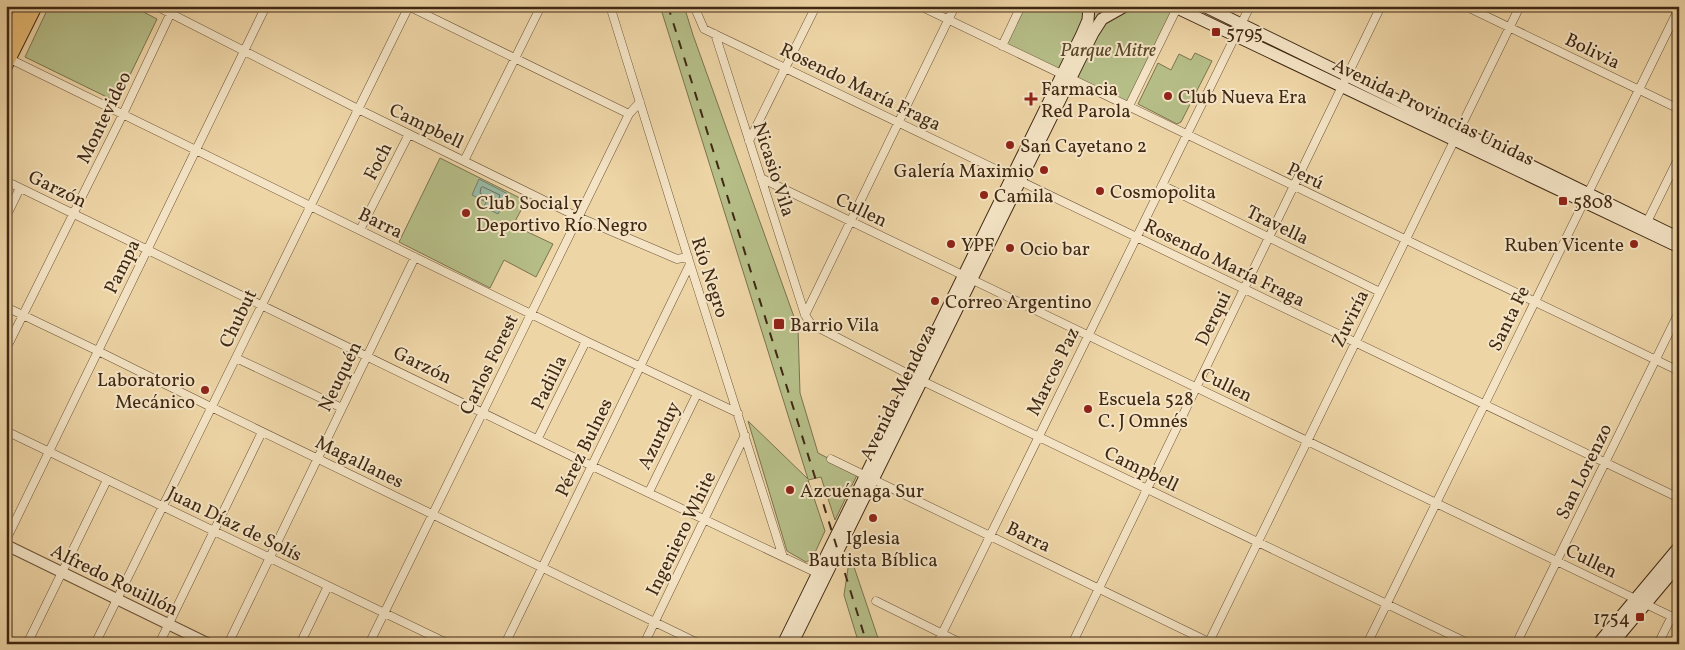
<svg xmlns="http://www.w3.org/2000/svg" width="1685" height="650" font-family="Vollkorn,serif">
<rect width="100%" height="100%" fill="#eed5a6"/>
<filter id="stains"><feTurbulence type="fractalNoise" baseFrequency=".004" numOctaves="4"/><feColorMatrix values="0 0 0 0 .2 0 0 0 0 .09 0 0 0 0 .02 0 0 0 .5 -.17"/></filter>
<radialGradient id="worn" r=".72"><stop offset=".6" stop-color="#630" stop-opacity="0"/><stop offset="1" stop-color="#630" stop-opacity=".3"/></radialGradient>
<path fill="#b6be88" stroke="#7b734e" d="M49 6H132L157 19 117 102 25 57Z
M660 6H684L693 35 798 328 800 393 818 453 855 472 857 475 835 520 821 477 808 480 825 531 812 559 806 562 787 551 748 421 808 479Z
M1021 6H1177L1128 108 1002 46Z
M1195 53 1212 61 1181 122 1177 124 1138 104 1158 63 1171 70 1179 54 1191 60Z
M440 158 526 201 513 225 553 244 536 277 504 260 490 288 399 242Z
M850 555 880 644H859L844 595Z"/>
<path fill="#99b9a5" stroke="#757f6b" d="M479 179 508 194 498 214 484 207 486 202 472 195Z"/>
<g fill="none" stroke-linecap="round" stroke-linejoin="round">
<path stroke="#6c705c" stroke-width="1" d="M483 187 500 195 496 206 491 205 489 199 480 193 481 188Z"/>
<defs>
<path id="minor" d="M156 6 358 109 578 217 677 259 688 257
M408 6 629 114
M610 6 690 264 783 557
M694 6 704 29 1679 498
M920 6 1679 371
M1465 6 1679 109
M715 34 805 315 811 324 914 377 1470 644
M1002 46 1021 6
M10 59 586 341 738 413
M1128 108 1177 8
M749 141 816 6
M464 161 541 6
M761 178 1679 620
M6 181 592 466 821 575
M1162 185 1380 292
M6 217 20 188
M1647 222 1679 157
M360 230 409 134
M6 307 98 351 211 407 700 644
M805 315 955 6
M6 349 123 114 174 6
M236 358 342 408
M6 431 449 644
M538 438 586 341
M831 459 1213 644
M649 492 697 394
M6 540 266 6
M876 601 963 644
M27 644 107 480
M95 644 409 6
M159 644 262 432
M228 644 415 257
M300 644 328 586
M369 644 629 114 640 102
M505 644 690 264
M644 644 745 435
M937 644 1250 6
M1072 644 1381 6
M1208 644 1520 6
M1367 644 1679 8
M1516 644 1679 312
M1658 644 1672 616"/>
<path id="tertiary" d="M6 545 209 644"/>
<path id="secondary" d="M1173 6 1679 247
M1204 6 1679 238
M783 644 1082 34 1088 20 1089 6
M792 644 1093 33 1102 19 1125 6
M1598 644 1679 547
M1612 644 1679 564"/>
<path id="primary" d="M6 41 23 6
M6 66 36 6"/>
</defs>
<use href="#minor" stroke="#6c5338" stroke-width="9"/>
<use href="#tertiary" stroke="#6c5338" stroke-width="12"/>
<use href="#secondary" stroke="#402813" stroke-width="13"/>
<use href="#primary" stroke="#402813" stroke-width="14"/>
<use href="#minor" stroke="#f4e4c5" stroke-width="8"/>
<use href="#tertiary" stroke="#f4e4c5" stroke-width="10"/>
<use href="#secondary" stroke="#f4e4c5" stroke-width="11"/>
<use href="#primary" stroke="#e7ba73" stroke-width="12"/>
<path stroke="#402813" stroke-width="2" stroke-dasharray="9 9" stroke-linecap="butt" d="M668 6 867 644"/>
</g>
<g fill="#8f2418" stroke="#f4e4c5" stroke-width="2">
<rect x="1211" y="27" width="10" height="10" rx="2.5"/>
<circle cx="1168" cy="96" r="5"/>
<path d="M1028.5 91.5h5v5h5v5h-5v5h-5v-5h-5v-5h5z"/>
<circle cx="1010" cy="145" r="5"/>
<circle cx="1044" cy="170" r="5"/>
<circle cx="1100" cy="191" r="5"/>
<circle cx="984" cy="195" r="5"/>
<rect x="1558" y="196" width="10" height="10" rx="2.5"/>
<circle cx="466" cy="213" r="5"/>
<circle cx="951" cy="244" r="5"/>
<circle cx="1634" cy="244" r="5"/>
<circle cx="1010" cy="248" r="5"/>
<circle cx="935" cy="301" r="5"/>
<rect x="773" y="318" width="12" height="12" rx="2.5"/>
<circle cx="205" cy="390" r="5"/>
<circle cx="1088" cy="409" r="5"/>
<circle cx="790" cy="490" r="5"/>
<circle cx="873" cy="518" r="5"/>
<rect x="1635" y="612" width="10" height="10" rx="2.5"/>
</g>
<g text-anchor="middle" stroke-width="4" stroke-linejoin="round" paint-order="stroke">
<g font-size="19" fill="#402813" stroke="#f4e4c5" text-anchor="start">
<text x="1226" y="39">5795</text>
<text x="1041" y="95">Farmacia<tspan x="1041" dy="22">Red Parola</tspan></text>
<text x="1178" y="103">Club Nueva Era</text>
<text x="1020" y="152">San Cayetano 2</text>
<text x="1034" y="177" text-anchor="end">Galería Maximio</text>
<text x="1110" y="198">Cosmopolita</text>
<text x="994" y="202">Camila</text>
<text x="1573" y="208">5808</text>
<text x="476" y="209">Club Social y<tspan x="476" dy="22">Deportivo Río Negro</tspan></text>
<text x="961" y="251">YPF</text>
<text x="1624" y="251" text-anchor="end">Ruben Vicente</text>
<text x="1020" y="255">Ocio bar</text>
<text x="945" y="308">Correo Argentino</text>
<text x="790" y="331">Barrio Vila</text>
<text x="195" y="386" text-anchor="end">Laboratorio<tspan x="195" dy="22">Mecánico</tspan></text>
<text x="1098" y="405">Escuela 528<tspan x="1098" dy="22">C. J Omnés</tspan></text>
<text x="800" y="497">Azcuénaga Sur</text>
<text x="873" y="544" text-anchor="middle">Iglesia<tspan x="873" dy="22">Bautista Bíblica</tspan></text>
<text x="1630" y="624" text-anchor="end">1754</text>
</g>
<g font-size="19" font-style="italic" fill="#58462a" stroke="#f4e4c5">
<text x="1108" y="56">Parque Mitre</text>
</g>
<g font-size="19" fill="#402813" stroke="#f4e4c5">
<text transform="translate(1593 50) rotate(26)" y="7">Bolivia</text>
<text transform="translate(861 86) rotate(26)" y="7">Rosendo María Fraga</text>
<text transform="translate(1434 111) rotate(26)" y="7">Avenida Provincias Unidas</text>
<text transform="translate(103 117) rotate(-64)" y="7">Montevideo</text>
<text transform="translate(427 125) rotate(26)" y="7">Campbell</text>
<text transform="translate(377 161) rotate(-63)" y="7">Foch</text>
<text transform="translate(775 169) rotate(72)" y="7">Nicasio Vila</text>
<text transform="translate(1306 175) rotate(26)" y="7">Perú</text>
<text transform="translate(58 188) rotate(26)" y="7">Garzón</text>
<text transform="translate(862 209) rotate(26)" y="7">Cullen</text>
<text transform="translate(381 222) rotate(26)" y="7">Barra</text>
<text transform="translate(1278 224) rotate(26)" y="7">Travella</text>
<text transform="translate(1225 262) rotate(26)" y="7">Rosendo María Fraga</text>
<text transform="translate(121 266) rotate(-64)" y="7">Pampa</text>
<text transform="translate(711 277) rotate(72)" y="7">Río Negro</text>
<text transform="translate(237 318) rotate(-64)" y="7">Chubut</text>
<text transform="translate(1212 318) rotate(-64)" y="7">Derqui</text>
<text transform="translate(1349 318) rotate(-64)" y="7">Zuviría</text>
<text transform="translate(1508 318) rotate(-64)" y="7">Santa Fe</text>
<text transform="translate(423 364) rotate(26)" y="7">Garzón</text>
<text transform="translate(488 364) rotate(-64)" y="7">Carlos Forest</text>
<text transform="translate(1052 371) rotate(-64)" y="7">Marcos Paz</text>
<text transform="translate(339 376) rotate(-64)" y="7">Neuquén</text>
<text transform="translate(548 382) rotate(-64)" y="7">Padilla</text>
<text transform="translate(1227 384) rotate(26)" y="7">Cullen</text>
<text transform="translate(897 392) rotate(-64)" y="7">Avenida Mendoza</text>
<text transform="translate(658 435) rotate(-64)" y="7">Azurduy</text>
<text transform="translate(583 447) rotate(-64)" y="7">Pérez Bulnes</text>
<text transform="translate(360 461) rotate(26)" y="7">Magallanes</text>
<text transform="translate(1142 468) rotate(26)" y="7">Campbell</text>
<text transform="translate(1583 471) rotate(-64)" y="7">San Lorenzo</text>
<text transform="translate(235 523) rotate(26)" y="7">Juan Díaz de Solís</text>
<text transform="translate(680 533) rotate(-64)" y="7">Ingeniero White</text>
<text transform="translate(1029 536) rotate(26)" y="7">Barra</text>
<text transform="translate(1592 560) rotate(26)" y="7">Cullen</text>
<text transform="translate(115 579) rotate(26)" y="7">Alfredo Rouillón</text>
</g>
</g>
<rect width="1685" height="650" fill="none" stroke="#eed5a6" stroke-width="25"/>
<rect x="8" y="8" width="1670" height="635" fill="none" stroke="#402813" stroke-width="2.5"/>
<rect x="12" y="12" width="1660" height="625" fill="none" stroke="#402813"/>
<rect width="100%" height="100%" filter="url(#stains)"/>
<rect width="100%" height="100%" fill="url(#worn)"/>
</svg>
